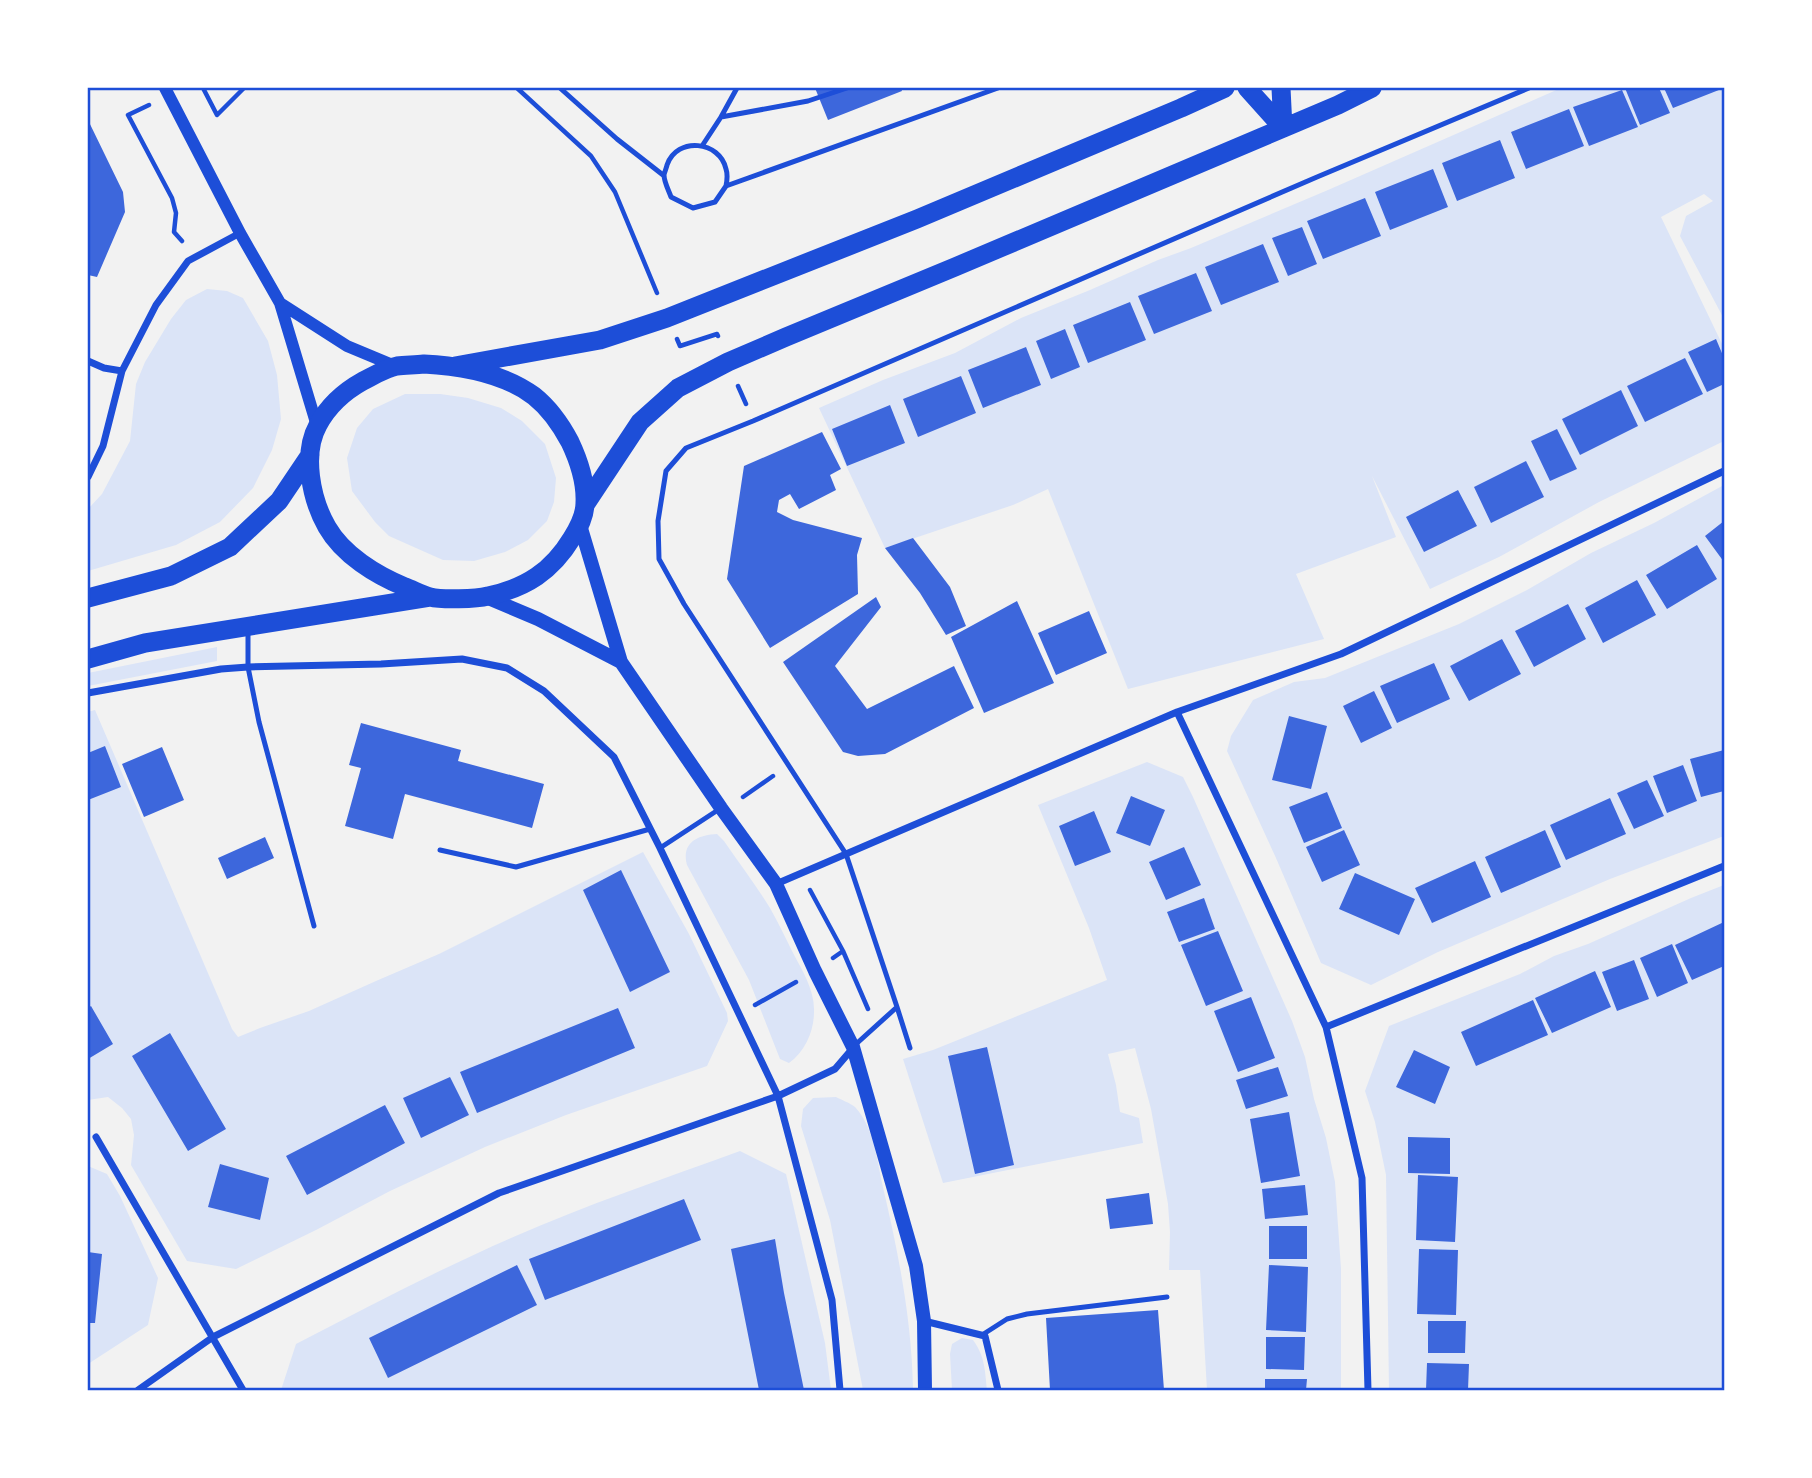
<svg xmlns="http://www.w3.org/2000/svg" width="1812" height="1478" font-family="'Fira Sans Condensed',sans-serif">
<rect width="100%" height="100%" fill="#f2f2f2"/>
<path fill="#dbe4f7" d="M1561 88H1724V319L1680 236 1686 216 1713 201 1704 194 1661 217 1724 348V441L1599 502 1499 557 1430 589 1372 476 1396 537 1296 574 1324 639 1128 689 1048 489 1013 505 885 548 819 408 883 380 955 353 1021 318 1090 290 1158 260 1191 248 1328 190Z
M207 289 227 291 243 298 268 341 277 375 281 419 272 450 253 488 220 522 176 545 88 571V509L102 494 130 441 136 384 145 362 171 319 186 300Z
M405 394H440L468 398 501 408 522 421 545 444 556 478 554 502 547 521 528 540 505 552 474 561 443 560 389 536 375 522 352 491 347 458 357 428 373 409Z
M1724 485V836L1610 879 1438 952 1371 985 1321 963 1276 858 1227 751 1231 736 1253 700 1294 682 1325 678 1459 624 1527 590 1591 553 1654 523Z
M217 647V661L88 686V673Z
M95 710 232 1029 238 1037 260 1028 309 1011 376 981 439 954 643 852 689 934 727 1013 728 1021 707 1066 566 1115 485 1147 390 1191 316 1230 236 1269 187 1261 131 1165 134 1135 131 1119 122 1108 108 1097 88 1100V712Z
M1147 762 1183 777 1193 797 1292 1021 1305 1057 1314 1099 1326 1138 1335 1182 1341 1269V1390H1207L1200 1270H1169L1170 1232 1168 1204 1151 1109 1135 1048 1108 1054 1116 1085 1120 1112 1139 1118 1143 1143 943 1183 903 1059 933 1050 1107 980 1089 928 1038 805Z
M717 834 724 841C739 863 756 885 770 908 778 922 785 937 792 951 802 970 815 990 814 1012 814 1031 805 1052 789 1063L780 1059 749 980 687 865C681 843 697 835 717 834Z
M1724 885V1390H1389L1386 1175 1375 1122 1365 1091 1389 1026 1520 974 1554 956 1588 944 1691 898Z
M836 1097C842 1100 850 1103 855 1107 873 1126 877 1158 882 1183 898 1251 912 1320 913 1390H863L830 1220 801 1126 803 1109 813 1098Z
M740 1151 786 1174 825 1343 831 1390H281L296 1344C367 1307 438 1270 511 1238 586 1205 663 1179 740 1151Z
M88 1166 107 1174 120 1196 158 1278 148 1325 88 1364Z
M962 1338 973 1340C985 1356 985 1371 987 1390H952L950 1354 952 1344Z"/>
<path fill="#3d67dc" d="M815 88H901L902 91 828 120Z
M1625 88H1659L1670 113 1640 125Z
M1664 88H1724L1673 108Z
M1622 90 1638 127 1589 146 1573 107Z
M1569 109 1584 146 1526 169 1511 132Z
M88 120 123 192 125 212 97 277 88 275Z
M1500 140 1515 178 1457 201 1442 163Z
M1433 169 1448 207 1390 230 1375 192Z
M1365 198 1381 236 1323 259 1307 221Z
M1302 227 1317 264 1288 276 1272 238Z
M1263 244 1279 282 1221 305 1205 267Z
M1196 273 1212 311 1154 334 1138 296Z
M1130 302 1146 340 1088 363 1073 325Z
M1065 329 1080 367 1051 379 1036 341Z
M1716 339 1724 358V384L1707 392 1688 352Z
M1026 347 1041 385 983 408 968 370Z
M1685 358 1703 394 1645 422 1627 386Z
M961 376 976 413 918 437 903 399Z
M1621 390 1638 426 1580 455 1562 419Z
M890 405 905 443 847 466 832 429Z
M1557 429 1577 469 1550 481 1531 441Z
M822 432 841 469 830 475 836 490 799 509 790 494 779 500 777 512 793 520 862 538 857 555 858 594 770 648 727 579 744 466Z
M1526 461 1544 497 1491 523 1474 487Z
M1458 490 1477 526 1424 552 1406 517Z
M1724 521V562L1705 536Z
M913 538 950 587 966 626 946 635 920 593 885 548Z
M1697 545 1717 579 1667 609 1646 575Z
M1637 580 1656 615 1603 643 1585 608Z
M876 597 881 607 835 666 867 709 954 666 974 708 885 754 858 756 843 752 783 662Z
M1017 601 1054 683 984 713 951 637Z
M1568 604 1586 639 1534 667 1515 631Z
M1089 611 1107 653 1056 675 1038 633Z
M1502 639 1521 674 1469 701 1450 666Z
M1434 663 1450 699 1397 723 1380 686Z
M1374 691 1392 728 1361 743 1343 706Z
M1289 716 1327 726 1311 789 1272 780Z
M361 723 461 750 458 761 544 784 532 828 405 794 393 839 345 826 361 768 349 765Z
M105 746 121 787 88 800V753Z
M162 747 184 800 144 817 122 764Z
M1724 750V791L1701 797 1690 759Z
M1683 765 1697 801 1667 813 1653 776Z
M1647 780 1664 816 1634 829 1617 793Z
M1327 792 1342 828 1304 843 1289 807Z
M1131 796 1165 810 1150 846 1116 833Z
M1610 798 1626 834 1566 860 1550 825Z
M1094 811 1111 852 1075 866 1059 826Z
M1344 830 1360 865 1322 882 1306 847Z
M1545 830 1561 867 1501 893 1485 857Z
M265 837 274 858 227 879 218 858Z
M1184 847 1201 885 1166 900 1149 862Z
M1475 861 1491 897 1432 923 1415 888Z
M621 870 670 972 630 992 583 890Z
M1355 873 1415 899 1399 935 1339 909Z
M1204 898 1215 929 1179 942 1167 912Z
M1724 922V966L1692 980 1675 945Z
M1218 931 1243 991 1206 1006 1181 945Z
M1672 944 1688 983 1657 997 1640 958Z
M1634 960 1649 999 1617 1011 1602 972Z
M1595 971 1611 1007 1552 1033 1535 998Z
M1251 997 1275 1058 1238 1072 1214 1011Z
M1533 1000 1548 1035 1476 1066 1461 1032Z
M91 1006 113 1044 88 1059V1008Z
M618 1008 635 1048 477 1113 460 1072Z
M170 1033 226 1129 188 1151 132 1056Z
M987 1047 1014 1165 975 1174 948 1056Z
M1414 1050 1450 1067 1435 1104 1396 1087Z
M1278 1067 1288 1096 1246 1109 1236 1080Z
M450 1077 469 1115 421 1138 403 1098Z
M385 1105 405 1143 307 1195 286 1156Z
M1289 1112 1300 1176 1261 1183 1250 1119Z
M1408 1137 1450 1138V1174L1408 1173Z
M220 1164 269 1178 260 1220 208 1207Z
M1418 1175 1458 1177 1455 1242 1416 1240Z
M1305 1185 1308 1215 1265 1219 1262 1189Z
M1149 1193 1153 1224 1110 1229 1106 1199Z
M684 1199 701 1240 545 1300 529 1259Z
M1269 1226H1307V1259H1269Z
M775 1239 784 1293 804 1390H759L736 1274 731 1249Z
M1419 1249 1458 1250 1456 1315 1417 1314Z
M88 1252 102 1254 95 1323H88Z
M517 1265 537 1305 388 1378 369 1338Z
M1269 1265 1308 1267 1306 1332 1266 1330Z
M1158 1310 1164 1390H1050L1046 1318Z
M1428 1321H1466L1465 1353H1428Z
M1266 1337H1305L1304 1370 1266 1369Z
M1427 1363 1469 1364 1468 1390H1426Z
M1265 1379H1307L1306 1390H1265Z"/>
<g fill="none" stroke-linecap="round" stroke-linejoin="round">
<path stroke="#1d4ed8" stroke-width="4.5" d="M203 88 217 115 244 88
M517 88 591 156 615 192 657 293
M149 105 128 115 172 198 176 213 174 232 182 241
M677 339 680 346 717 334 718 336
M738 386 746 404
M743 797 773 776
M810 890 843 951
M833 958 843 951 868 1009
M755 1005 796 982"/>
<path stroke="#1d4ed8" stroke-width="5" d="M560 88 617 139 663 175
M721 117 808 101 847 88
M702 146 721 117 737 88
M726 186C727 181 728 175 726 169 720 141 677 136 667 165 667 166 664 174 664 175 664 182 669 191 671 197L693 208 715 202 726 186 998 88
M248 629V667L259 722 314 926
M660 848 721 808
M440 850 516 867 650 829
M897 1007 910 1048
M855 1045 897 1007 846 854 684 604 659 559 658 521 666 471 686 448 753 421 1317 177 1529 88
M982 1335 1007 1319 1027 1314 1167 1297"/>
<path stroke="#1d4ed8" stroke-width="7" d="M88 361 104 368 122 371
M88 477 103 446 122 371 156 305 188 261 240 233
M88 693 221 669 248 667 381 664 462 659 507 668 544 691 614 757 660 848 778 1096 832 1300 840 1390
M1177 712 1326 1027 1362 1178 1368 1390
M776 884 1177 712 1341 654 1724 471
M1326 1027 1724 866
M96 1137 243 1390
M924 1321 985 1336 998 1390
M138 1390 213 1337 499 1193 778 1096 835 1069 853 1048"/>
<path stroke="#1d4ed8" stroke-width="12" d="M165 88 240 233 280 303 317 426
M280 303 347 346 395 366"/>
<path stroke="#1d4ed8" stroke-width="14" d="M580 525 621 662 721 808 776 884 815 971 853 1047 916 1266 924 1321 925 1390
M486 597 538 619 621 662"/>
<path stroke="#1d4ed8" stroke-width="19" d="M1247 88 1283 128
M1281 88 1283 128
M424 364C462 366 503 373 534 396 549 408 561 425 570 442 579 461 586 482 585 503 585 516 579 527 572 538 552 571 526 588 488 596 476 599 442 600 430 597 422 595 413 590 405 587 376 575 343 555 327 527 311 499 302 454 318 425 328 406 345 391 363 381 373 376 386 368 397 366 406 365 415 365 424 364Z
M455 366 600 340 667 318 917 219 1181 108 1225 88
M585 505 640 422 678 388 728 362 786 337 955 267 1338 105 1372 88
M88 598 171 576 230 547 279 501 310 455
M88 659 145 643 430 597"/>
</g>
<rect width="1812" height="1478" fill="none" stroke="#ffffff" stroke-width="178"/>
<rect x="89" y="89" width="1634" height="1300" fill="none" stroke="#1d4ed8" stroke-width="2.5"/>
</svg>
